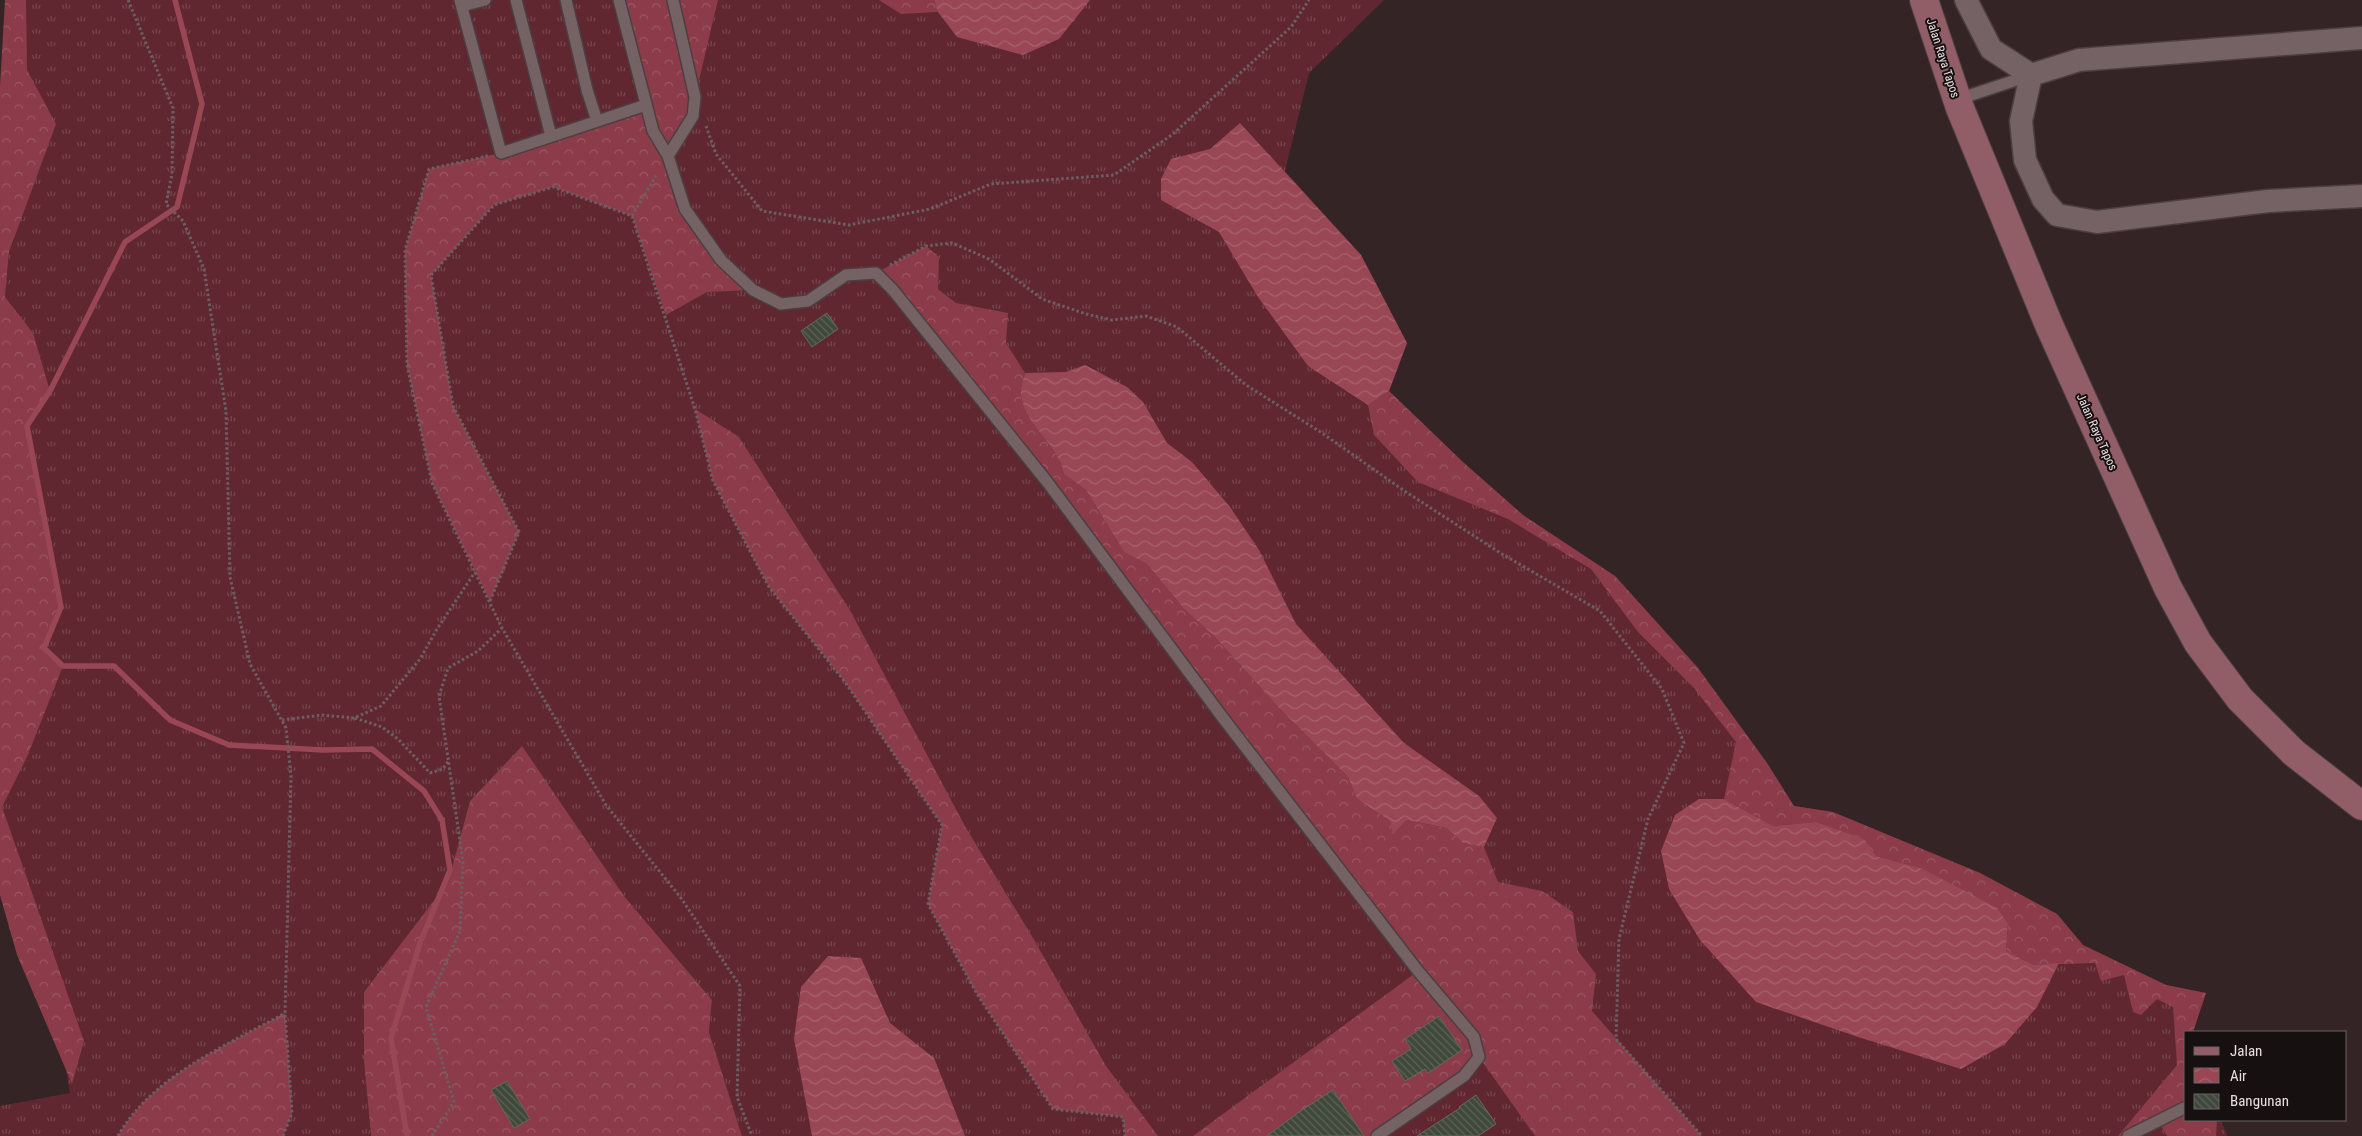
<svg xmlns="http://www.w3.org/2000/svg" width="2362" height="1136" font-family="'Roboto Condensed',sans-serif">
<defs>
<pattern id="grass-tufts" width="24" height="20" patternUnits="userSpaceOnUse" patternTransform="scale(1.25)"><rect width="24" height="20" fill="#602731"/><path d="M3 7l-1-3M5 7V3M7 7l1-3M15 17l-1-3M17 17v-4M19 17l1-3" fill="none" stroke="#77464e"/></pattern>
<pattern id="forest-crowns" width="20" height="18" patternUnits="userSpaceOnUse" patternTransform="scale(1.25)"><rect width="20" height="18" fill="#8b3b49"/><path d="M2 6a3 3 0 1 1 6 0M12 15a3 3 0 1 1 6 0" fill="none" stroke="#9b5763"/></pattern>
<pattern id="water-waves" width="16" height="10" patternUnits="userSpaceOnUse" patternTransform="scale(1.25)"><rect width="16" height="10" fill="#994755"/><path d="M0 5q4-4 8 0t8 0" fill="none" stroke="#a7616d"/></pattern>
<pattern id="building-back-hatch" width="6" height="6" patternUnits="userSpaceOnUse" patternTransform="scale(1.25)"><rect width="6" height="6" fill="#40483b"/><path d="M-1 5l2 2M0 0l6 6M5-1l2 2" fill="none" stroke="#5c6257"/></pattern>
</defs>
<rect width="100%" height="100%" fill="#342426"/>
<path fill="url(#grass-tufts)" d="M12 0H1384L1309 73 1285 171 1361 255 1407 343 1389 391 1464 463 1523 515 1615 576 1698 668 1767 763 1794 806 1833 812 1980 873 2057 914 2083 945 2166 985 2206 993 2193 1032H2186V1120H2221L2227 1136H742L709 1032 712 1000 624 896 470 801 448 882 364 992V1061L371 1136H0V1106L70 1093 44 937 0 808 44 648 20 317 5 297 9 252 14 240Z"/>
<path fill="url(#forest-crowns)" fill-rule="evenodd" d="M5 0H26L27 70 56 124 9 252 5 297 33 333 50 391 27 427 61 607 44 648 63 666 27 757 2 807 84 1041 72 1084 17 955 0 895V86Z
M619 0H718L695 97 693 116 668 156 685 209 753 290 707 292 666 315 632 216 553 187 494 205 431 275 453 406 519 532 490 601 432 483 407 365 405 250 429 169 501 153 646 105Z
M879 0H934L938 12 901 14Z
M926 246 939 257 938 289 956 303 1008 313 1006 343 1025 373C1023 380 1020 389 1021 396 1026 428 1058 443 1064 474L1086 490 1124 552 1147 564 1185 610 1213 635 1279 708 1348 777 1357 799 1390 821 1394 833 1407 820 1447 828 1463 843 1484 847 1498 882 1542 891 1573 912 1578 951 1596 974 1592 1011 1702 1136H1535L1479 1057 1464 1076 1377 1136H1364L1333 1090 1270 1134 1271 1136H1193L1418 971 1140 606 876 273ZM1439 1016 1462 1050 1428 1073 1405 1039ZM1408 1051 1421 1071 1405 1081 1392 1061Z
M1389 391 1464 463 1523 515 1615 576 1698 668 1767 763 1794 806 1833 812 1980 873 2057 914 2083 945 2166 985 2206 993 2193 1032H2186V1120H2217L2216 1136H2167L2158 1121 2128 1136H2118L2177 1065 2173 1007 2157 999 2141 1015 2133 1012 2124 975 2101 981 2095 963 2034 965 2006 951 2008 924 1921 868 1876 856 1863 839 1816 822 1773 826 1724 799 1736 742 1694 688 1638 632 1591 569 1508 519 1418 482 1374 435 1368 405Z
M695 409 739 437 851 612 966 828 1033 938 1106 1066 1158 1136H1125L1123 1117 1053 1109 977 994 928 904 942 825 845 682 769 587 713 481Z
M522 746 624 896 712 1000 709 1032 742 1136H371L364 1061V992L448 882 470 801Z
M285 1013 292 1113 283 1136H118C153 1075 226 1046 285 1013Z"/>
<path fill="url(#water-waves)" d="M934 0H1090L1059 39 1023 55 957 37 938 12Z
M1240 123 1361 255 1407 343 1389 391 1368 405 1308 366 1258 297 1219 232 1161 200V179L1171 159 1210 149Z
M1085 365 1127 387 1143 402 1167 443 1192 462 1230 507 1259 550 1296 624 1404 743 1479 796 1497 818 1484 847 1463 843 1447 828 1407 820 1393 834 1390 821 1357 799 1348 777 1279 708 1213 635 1185 610 1147 564 1124 552 1086 490 1064 474C1058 443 1026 428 1021 396 1020 389 1023 380 1025 373L1066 372Z
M1699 799H1724L1773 826 1816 822 1864 839 1876 856 1921 868 1997 908 2008 924 2006 951 2034 965 2059 963 2037 1007 2005 1044 1961 1069 1858 1037 1756 1002 1700 940 1669 889 1661 851 1675 815Z
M828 956 861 958 890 1023 934 1058 965 1136H812L794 1039 801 987Z"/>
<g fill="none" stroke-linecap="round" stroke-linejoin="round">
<path stroke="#994755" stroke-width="5.5" d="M175 0 202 104 177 207 125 242 50 391 27 426 61 607 44 648 63 666H114L170 720 229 745 323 750 372 749 424 791 442 820 450 870 420 943 391 1038 407 1136"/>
</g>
<path fill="url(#building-back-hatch)" stroke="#636b5d" d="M827 313 838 329 812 347 801 331Z
M1439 1016 1462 1050 1428 1073 1425 1069 1405 1081 1392 1061 1411 1049 1405 1039Z
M507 1081 530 1119 514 1128 491 1090Z
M1333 1090 1364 1136H1267L1299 1112Z
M1476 1095 1496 1124 1478 1136H1417L1460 1108 1459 1107Z"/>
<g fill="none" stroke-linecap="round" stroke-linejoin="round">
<defs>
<path id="lane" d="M460 0 501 153 646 105
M516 0 551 136
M566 0 587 90 597 121
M619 0 653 131 668 156 685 209 721 260 753 290 781 304 808 301 846 275 876 273 893 290 1048 483 1223 718 1418 971 1474 1037 1479 1057 1464 1076 1377 1136
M462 6 485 0
M1958 102 1971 95 2031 75
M668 156 693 116 695 97 673 0
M2128 1136 2186 1107"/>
<path id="street" d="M1966 0 1991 49 2031 75
M2031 75 2021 121 2025 160 2043 199 2057 215 2097 222 2268 201 2362 196
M2031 75 2079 60 2362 38"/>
<path id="secondary" d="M1924 0 1960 108 2049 325 2168 588 2198 643 2240 699 2294 753 2362 806"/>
</defs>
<use href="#lane" stroke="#4c3f41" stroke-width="14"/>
<use href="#street" stroke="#4c3f41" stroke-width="25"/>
<use href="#secondary" stroke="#4c3f41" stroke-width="30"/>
<path stroke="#6d5f61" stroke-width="3" stroke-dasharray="2.5 2.5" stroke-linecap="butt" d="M128 0 173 108 172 174 166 204 183 221 204 269 226 411 230 577 250 664 286 728 291 776 285 1013 292 1113 283 1136
M706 126 716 154 762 211 849 225 930 209 991 184 1114 175 1173 134 1291 27 1309 0
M488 156 429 169 405 250 407 365 432 483 502 628 606 805 681 898 740 986 737 1097 752 1136
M632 216 695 409 713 481 769 587 845 682 942 825 928 904 977 994 1053 1109 1123 1117 1125 1136
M632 216 657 174
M890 265 926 246 952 243 989 259 1042 299 1086 314 1112 320 1146 316 1177 327 1246 385 1319 431 1406 492 1502 554 1600 611 1662 689 1684 743 1648 819 1619 939 1616 1039 1702 1136
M490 601 519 532 453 406 431 275 494 205 553 187 632 216
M355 718 382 727 399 740 430 773 443 769 449 760
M282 720 322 715 354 718 381 706 420 659 437 629 475 572
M118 1136C153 1075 226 1046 285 1013
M432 1136 454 1102 426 1007 460 931 463 862 439 696 448 668 478 651 502 628"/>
<use href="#lane" stroke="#756264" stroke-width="11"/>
<use href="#street" stroke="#756264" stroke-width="22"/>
<use href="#secondary" stroke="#915d66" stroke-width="28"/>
</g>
<g text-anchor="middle" stroke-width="4" stroke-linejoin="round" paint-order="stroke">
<g font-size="12" fill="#e9dedf" stroke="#171010">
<text transform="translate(1943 58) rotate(72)" y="4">Jalan Raya Tapos</text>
<text transform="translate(2097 432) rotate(66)" y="4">Jalan Raya Tapos</text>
</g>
</g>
<rect x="2184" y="1031" width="162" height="90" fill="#171010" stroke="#6b6263"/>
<rect x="2194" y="1047" width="25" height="8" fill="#915d66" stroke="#6b6263"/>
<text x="2230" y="1056" font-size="15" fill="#e9dedf">Jalan</text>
<rect x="2194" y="1068" width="25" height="15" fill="url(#water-waves)" stroke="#6b6263"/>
<text x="2230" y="1081" font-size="15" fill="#e9dedf">Air</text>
<rect x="2194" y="1094" width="25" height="15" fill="url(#building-back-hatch)" stroke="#6b6263"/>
<text x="2230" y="1106" font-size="15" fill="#e9dedf">Bangunan</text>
</svg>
